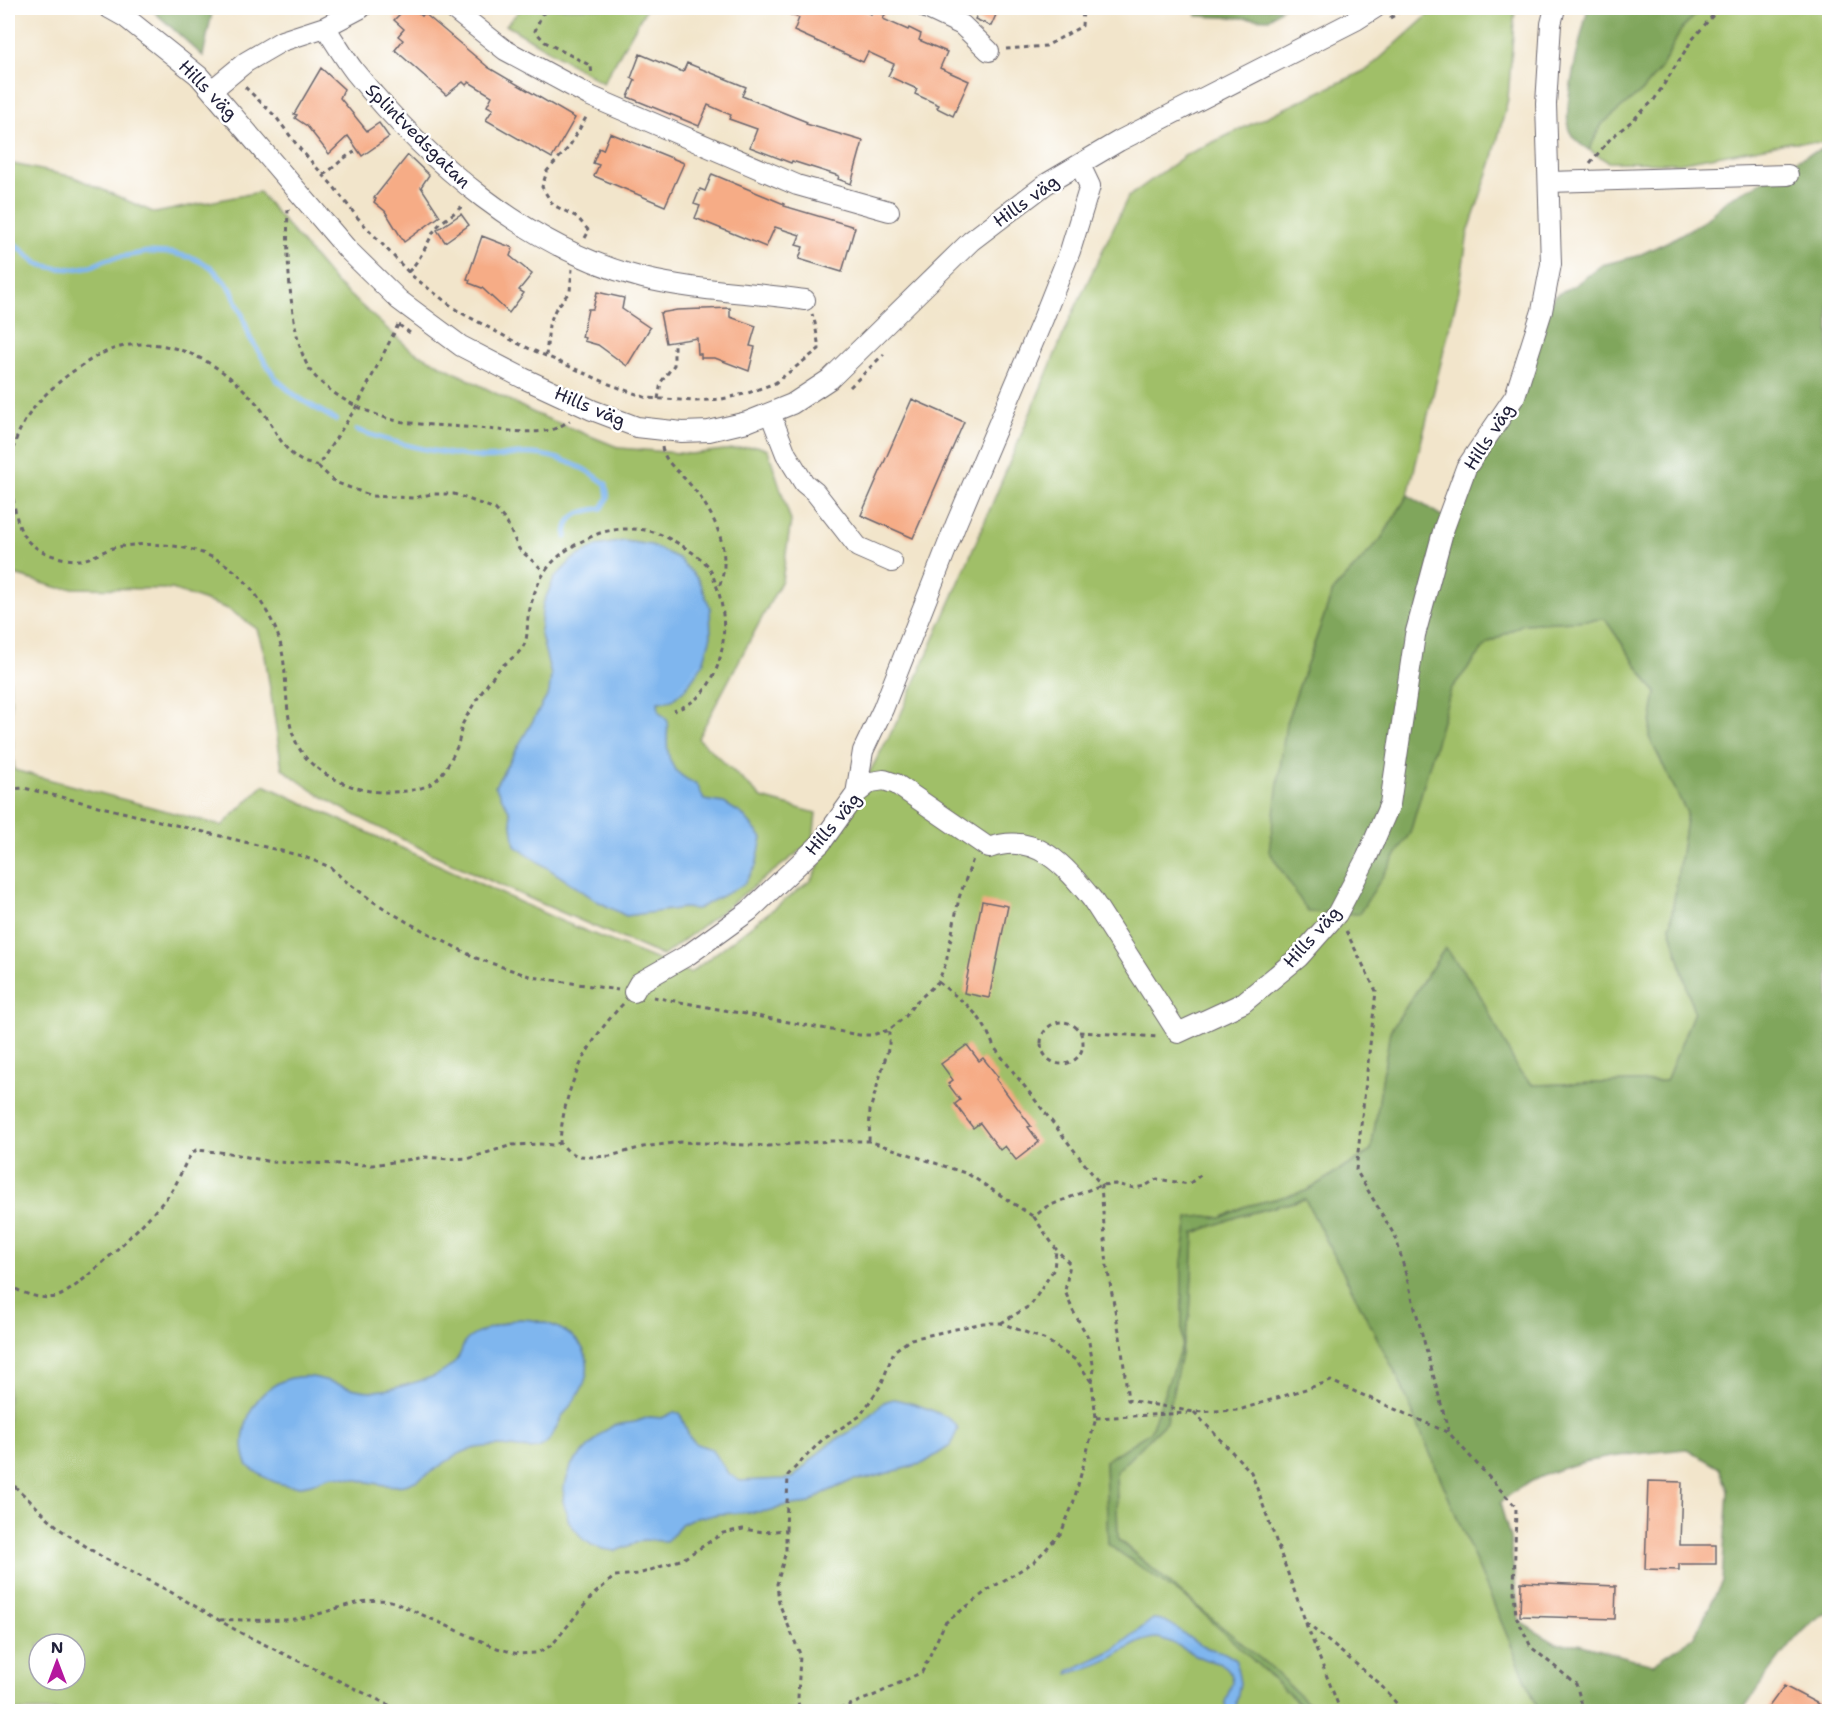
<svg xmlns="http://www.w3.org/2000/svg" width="1837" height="1719" font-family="'Shantell Sans',sans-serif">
<rect width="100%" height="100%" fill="#fff"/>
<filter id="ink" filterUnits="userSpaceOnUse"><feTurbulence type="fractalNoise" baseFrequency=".0167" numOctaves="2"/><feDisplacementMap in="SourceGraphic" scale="12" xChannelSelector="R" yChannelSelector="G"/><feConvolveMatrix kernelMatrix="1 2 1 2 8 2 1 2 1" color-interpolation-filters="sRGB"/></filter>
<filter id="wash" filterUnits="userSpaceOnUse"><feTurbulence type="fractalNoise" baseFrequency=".008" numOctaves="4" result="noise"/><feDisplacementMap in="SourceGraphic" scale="24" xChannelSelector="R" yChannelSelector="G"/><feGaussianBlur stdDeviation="1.35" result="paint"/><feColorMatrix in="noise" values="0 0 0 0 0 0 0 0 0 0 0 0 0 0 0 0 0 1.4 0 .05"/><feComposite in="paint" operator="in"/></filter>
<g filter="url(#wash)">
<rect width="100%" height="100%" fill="#f2e5cb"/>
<path fill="#a0bf67" stroke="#617051" stroke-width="1.5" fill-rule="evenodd" d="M522 8H644L646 9 603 83 506 25Z
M1436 8H1515L1508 99 1492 161 1468 233 1459 290 1408 495 1381 539 1333 591 1286 723 1410 833 1451 689 1488 643 1522 624 1605 619 1656 693 1649 737 1687 813 1670 927 1694 1012 1666 1081 1533 1085 1519 1071 1475 986 1445 948 1390 1031 1371 1151 1306 1191 1243 1207 1222 1218 1205 1216 1188 1218 1182 1262V1344L1190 1315 1194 1233 1239 1216 1305 1199 1399 1380 1539 1711H1316L1269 1666 1193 1603 1307 1711H8V647L14 770 222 826 264 785 561 921 690 973 811 880 900 716 963 573 1069 321 1128 197 1186 155 1368 69ZM1182 1347 1166 1422 1116 1471 1118 1539 1191 1601 1108 1544 1105 1462 1150 1432ZM39 1644H75V1680H39Z
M1702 8H1829V143L1791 142 1679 163 1608 162 1589 150 1602 124 1641 92 1661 68 1681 30Z
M8 163 74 177 155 213 259 192 336 283 411 350 536 414 620 448 691 454 757 446 768 450 791 521 782 580 698 738 762 798 816 813 813 841 663 956C577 919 491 883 408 842 364 820 319 799 282 768L265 656 257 629 228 609 172 589 59 588 15 575 8 565Z"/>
<path fill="#80a65c" stroke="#51644c" stroke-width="1.5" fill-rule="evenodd" d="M150 8H213L203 56Z
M1193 8H1282L1269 19 1197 16Z
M1588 8H1702L1681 30 1661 68 1641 92 1602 124 1589 150C1580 144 1573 140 1569 130 1562 107 1582 33 1588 8Z
M1829 147V1613C1803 1617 1758 1689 1742 1711H1539L1399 1380 1305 1199 1239 1216 1194 1233 1190 1315 1166 1422 1116 1472 1118 1540 1269 1666 1316 1711H1307L1191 1602 1108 1544 1105 1461 1150 1432 1182 1345V1262L1188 1218 1205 1216 1222 1218 1243 1207 1306 1191 1371 1151 1390 1031 1445 948 1475 986 1519 1071 1533 1085 1666 1081 1694 1012 1670 927 1687 813 1649 737 1656 693 1605 619 1523 624 1488 643 1451 689 1410 833 1359 914 1308 912 1269 851 1286 723 1333 591 1381 539 1408 495 1451 522 1554 296 1575 285 1602 265 1637 256 1671 240 1704 221 1728 199 1773 176 1781 168 1809 154ZM1687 1449 1719 1468 1728 1490 1722 1581 1695 1636 1653 1664 1578 1644H1557L1523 1624 1519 1618 1510 1538 1500 1503C1550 1458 1623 1455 1687 1449Z"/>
<path fill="#7fb6ee" stroke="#506c94" stroke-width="1.5" d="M624 541 651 545 678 558 698 579 710 607 711 636 703 664 686 688 672 700 658 702 659 712 668 721C666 751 665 772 697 784L704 800 724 803 742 814 762 838 756 866 743 885 697 909 684 908 626 916 597 901 515 846 510 812 495 786 549 693 551 675 540 631 543 604 554 579 573 559 597 546Z
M520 1319C548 1319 592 1336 587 1372 584 1392 571 1403 561 1419 554 1429 555 1436 544 1445 532 1453 513 1446 499 1446 492 1446 483 1447 476 1448 450 1453 433 1476 408 1484 391 1490 356 1478 337 1476 327 1475 320 1481 311 1484 287 1491 266 1480 248 1466 240 1449 243 1430 250 1413 261 1387 289 1372 317 1378 335 1382 352 1391 371 1391 389 1391 411 1384 429 1378 441 1374 454 1366 460 1354 462 1350 463 1344 466 1341 472 1333 510 1320 520 1319Z
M893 1399C908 1401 954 1415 958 1429L950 1446 924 1463 866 1479 853 1480 822 1494 810 1503 783 1506 772 1511 719 1514 691 1519 681 1524 675 1533 666 1541 643 1540 616 1551 603 1549 592 1545 583 1539 569 1522 563 1501 564 1487 572 1464 603 1432 614 1425 635 1422 649 1417 662 1418 672 1413H680L690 1438 697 1444 711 1449 728 1473 740 1481 783 1479 793 1478 827 1445 860 1426 884 1402Z
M1153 1619C1173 1619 1185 1638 1202 1646 1216 1652 1224 1649 1236 1661L1240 1683 1236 1704 1239 1710 1243 1711H1226L1225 1702 1232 1683C1230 1661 1220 1665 1204 1659 1188 1653 1175 1641 1158 1638 1146 1637 1130 1647 1120 1653 1105 1663 1085 1669 1068 1674L1069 1671 1113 1650Z
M1286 1704 1303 1706 1312 1711H1259L1266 1707Z"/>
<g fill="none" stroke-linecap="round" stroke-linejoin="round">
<path stroke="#7fb6ee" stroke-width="5" d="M8 238 38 264 56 268 75 269 92 266 108 259 148 252 172 253 193 258 211 267 231 289 242 314 250 338 276 379 297 397 336 420
M357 430C396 444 435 453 477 457 489 459 497 457 509 455 544 450 579 462 606 484L608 498 602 508C582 512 566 512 566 537"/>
</g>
<g id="blocks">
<path fill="#f6ac86" d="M406 8H413L422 16 424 13 489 68 575 118 552 158 486 120 493 109 487 106 492 96 469 82 466 85 463 82 446 95 395 50 403 40 398 36 404 29 394 20Z
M774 8H857L871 14 873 10 885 15 883 19 908 30 909 28 921 34 919 40 947 52 940 68 969 81 953 116 937 108 939 105 915 94 917 89 888 76 894 64 868 52 863 62 794 31 799 18Z
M980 8H999L991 26 975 19Z
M640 54 683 72 687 63 746 87 742 96 807 122 806 124 863 141 851 184 838 179 839 176 792 161 791 163 750 147 757 129 729 119 731 115 708 105 699 126 628 97 635 80 631 78Z
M321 68 344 89 340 98 367 131 379 123 389 137 362 156 348 136 329 154 307 126 295 118 297 115 294 114Z
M610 133 684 163 665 206 594 176 599 165 593 163 599 148 603 150Z
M408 155 429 175 421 187 440 216 404 242 385 211 374 202 376 199 374 198Z
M712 174 784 204V206L855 227 842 272 799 259 803 247 796 245 800 235 775 227 766 247 695 218 700 206 694 204 700 189 705 191Z
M461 214 469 225 445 242 437 230Z
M482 236 513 248 510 256 532 274 519 290 524 293 509 313 482 288 469 283 470 280 467 279Z
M597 292 624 298 622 309 650 328 627 366 598 345 584 341 585 338 582 337 588 309H593Z
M730 308V317L756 326 750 346 755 347 749 371 715 358H701V354H698L697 338 666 343 660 313 677 310Z
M912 399 964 422 913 538 861 515Z
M982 901 1008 906 989 998 964 993Z
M967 1045 979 1061 983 1058 998 1077 996 1079 1031 1126 1028 1127 1039 1142 1016 1160 1005 1146 1000 1150 980 1123 973 1128 955 1104 960 1100 948 1084 953 1080 941 1064Z
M1648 1481 1682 1482 1680 1545H1716V1564H1679V1570L1645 1569Z
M1521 1582 1616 1586 1615 1619 1520 1616Z
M1784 1686 1830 1710V1712H1795L1788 1707 1785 1712H1765Z"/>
</g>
</g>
<g filter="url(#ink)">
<use href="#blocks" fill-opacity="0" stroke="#6b666d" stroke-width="1.5"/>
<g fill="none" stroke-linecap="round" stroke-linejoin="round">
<defs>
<path id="minor" d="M109 8 125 17 199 76 348 250 399 300 461 346 523 378 592 410 637 427 682 432 709 431 747 422 792 404 830 379 971 241 1046 184 1119 141 1356 20 1375 8
M452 8 505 50 590 96 797 185 889 211
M926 8 962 25 989 51
M325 27C335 42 344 58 355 72 428 162 528 249 643 278 696 291 751 292 805 300
M212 90 246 62 282 41 325 27 361 8
M1549 182 1788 175
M770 413 786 454 804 483 815 492 858 547 892 562
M856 794 863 751 883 709 956 524 1043 319 1070 251 1090 186 1080 165
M634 992 639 983 688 955 749 911 821 843 856 794 871 782 884 780 896 784 989 848C1036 831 1065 866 1092 899L1178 1033 1243 1003 1299 957 1337 914 1367 857 1390 804 1415 635 1444 528 1466 468 1515 396 1542 311 1551 264 1546 104 1551 24 1555 8"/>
</defs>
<use href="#minor" stroke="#6b666d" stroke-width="22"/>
<path stroke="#6b666d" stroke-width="3" stroke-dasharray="4.5 4.5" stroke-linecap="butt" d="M82 8 91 13
M553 8 542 14 535 31 545 42 591 66 592 76
M1390 18 1406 8
M1006 49 1046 46 1082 26 1083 8
M245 87 276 117 300 149 334 187 357 217 411 275 458 311 519 344 609 384 647 398 696 401 722 399 748 393 775 383 819 349 815 323 812 314
M1590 163 1611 138 1633 120 1654 100 1692 40 1719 8
M323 175C335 168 341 158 355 152
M288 209C286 247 289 346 313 374 332 396 359 409 386 418 409 425 440 425 463 427 488 428 532 436 554 429 560 427 565 423 570 421
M585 238 589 231 577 217 553 205 542 187 547 171 569 147 588 114
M408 272C420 260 426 246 434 231 440 221 455 214 463 205
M398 325 357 406 318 466C313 464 307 464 302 461 282 451 274 426 261 409 227 365 165 328 108 351 95 356 84 364 72 372 39 396 8 431 11 475 12 492 15 526 26 539 38 553 61 560 79 560 94 559 104 549 118 547 160 540 211 546 242 578 258 595 274 620 280 642 293 692 274 746 329 776 347 786 365 792 385 792 400 792 421 791 434 782 443 775 452 758 457 747 460 740 460 731 463 723 468 714 474 703 480 695 486 686 493 676 500 668 508 660 519 655 524 645 529 635 526 623 529 613 538 570 556 552 595 535 610 528 637 527 653 532 668 536 700 555 709 567 710 568 715 581 715 582 729 616 727 665 702 693 694 702 684 707 674 711
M399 325 413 335
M546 356 549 325 555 310 570 291 572 269
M850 387 884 354
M658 399 661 382 674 365V341
M662 447C664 461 677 470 686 480 707 502 725 534 724 565 724 572 721 581 719 588
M318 466 335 482 372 496 413 498 432 494H454L495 509 506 521 519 549 544 571
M8 789 24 788 302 856 330 867 343 879 374 902 407 922 476 958 532 977 618 990
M1346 931 1376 991 1356 1170 1396 1238 1449 1433 1516 1507 1514 1592 1516 1616 1531 1647 1576 1684 1584 1712
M938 982C967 1005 980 1011 994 1047L1101 1185 1107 1267 1121 1342 1128 1400 1194 1412 1239 1410 1331 1381 1449 1433
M653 997 859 1035H872L889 1030 906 1016 914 1004 938 982 946 963 959 898 973 859
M623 1004C586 1042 563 1090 560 1143L569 1152 579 1156 593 1157 610 1156 643 1147 681 1142 768 1146 830 1141H869L968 1174 1034 1217
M1041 1043a21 21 0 1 1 42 0a21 21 0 1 1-42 0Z
M1079 1032 1158 1037
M869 1141 870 1110 889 1046V1030
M8 1285C23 1293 38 1300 56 1297 76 1293 157 1212 171 1192 181 1178 183 1161 196 1150L229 1153 271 1162 373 1165 426 1157 448 1159 470 1158 512 1145 541 1144 553 1145 560 1143
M1001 1323 1031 1305 1054 1269 1056 1250
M1092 1382 1094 1369 1088 1337 1073 1311 1065 1291 1070 1264 1056 1249 1034 1217 1046 1207 1101 1185 1115 1184 1134 1188 1145 1186 1157 1179 1189 1184 1203 1173
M1194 1412 1251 1472 1306 1623 1378 1682 1404 1712
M1096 1418 1188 1413
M8 1480 61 1530 102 1557 169 1591 241 1633 403 1712
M786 1530 788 1475 822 1440 860 1416 881 1385 894 1351 911 1339 983 1323H1001L1046 1340 1077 1361 1092 1383 1096 1418 1073 1504 1061 1533 1034 1562 988 1590 945 1623 922 1672 875 1695 832 1712
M220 1620C244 1619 271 1622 295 1619 328 1615 357 1596 391 1601L497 1648 518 1654 537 1653 552 1645 592 1596 615 1576 639 1574 683 1559 723 1533 743 1529 764 1532 786 1530V1551L777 1584 779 1603 800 1654 798 1698 799 1712
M1306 1624 1341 1712
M1583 1707 1598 1712"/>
<use href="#minor" stroke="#fff" stroke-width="20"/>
</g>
</g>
<g text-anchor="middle" stroke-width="5" stroke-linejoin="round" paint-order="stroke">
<g font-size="18" fill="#22223b" stroke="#fff">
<text transform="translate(208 90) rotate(46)" y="6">Hills väg</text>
<text transform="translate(418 136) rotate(45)" y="6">Splintvedsgatan</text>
<text transform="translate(1026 201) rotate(-36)" y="6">Hills väg</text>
<text transform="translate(590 407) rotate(23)" y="6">Hills väg</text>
<text transform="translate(1489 437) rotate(-57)" y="6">Hills väg</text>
<text transform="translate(833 824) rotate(-50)" y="6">Hills väg</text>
<text transform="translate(1312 937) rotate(-48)" y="6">Hills väg</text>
</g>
</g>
<rect width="1837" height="1719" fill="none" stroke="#fff" stroke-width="30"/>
<g transform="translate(57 1662)"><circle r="28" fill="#ffffff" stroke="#a7a7b1" stroke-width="1.5"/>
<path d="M0-4.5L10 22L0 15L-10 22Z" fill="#b5179e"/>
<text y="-9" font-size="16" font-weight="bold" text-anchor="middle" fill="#22223b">N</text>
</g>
</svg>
